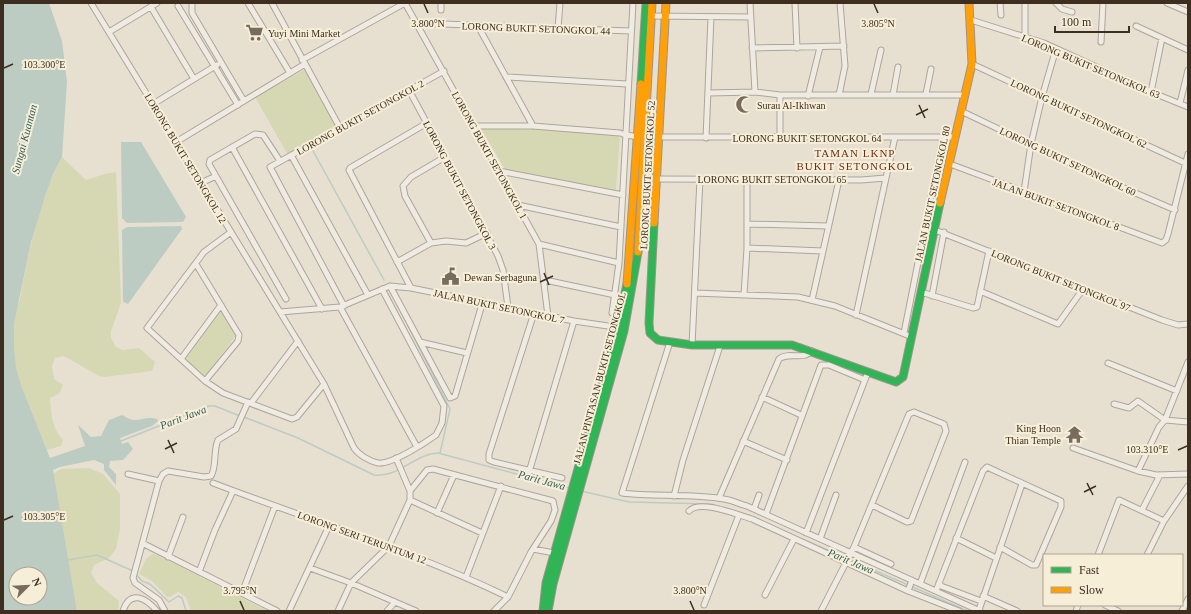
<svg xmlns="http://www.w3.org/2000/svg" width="1191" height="614" font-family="Georgia,serif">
<rect width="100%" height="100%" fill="#e7e0d1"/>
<path fill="#d6d7b3" d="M307 68 339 127 288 155 255 97Z
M480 127 620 134 616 192 506 171Z
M62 157 86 180 105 174 116 172 121 303 111 331V338L116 347 123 350 139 348 155 362 152 371 104 377 99 376 64 356 55 358 52 366 54 379 63 385 59 394 50 398C51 414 52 428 63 440L61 446 47 450C37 425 21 393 16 368 13 354 11 337 14 323 15 315 18 307 20 299 29 251 38 200 62 157Z
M221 306 237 334 205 377 182 357Z
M89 468 103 474 120 494V529L116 549 109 558 94 565 91 573 97 583 119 601 118 611H77L53 474 61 469Z
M152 554 159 556 268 611H191L186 597 178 592 170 597H167L152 581 139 574 146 559Z"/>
<path fill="#bcccc2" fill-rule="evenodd" d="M3 3H49L62 41 67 82 62 157 53 174 45 196 31 242 14 324V349L16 368 22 388 50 458 85 446 78 425 91 437 101 436 109 420 122 415C139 426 141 415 157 419L158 421 152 426 120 438 122 444 128 442 133 449 123 460 110 461 109 467 116 474V485L104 470V464L94 460 60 467 53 470 77 611H3ZM16 574H40V598H16Z
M121 142H141L186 217 183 222 127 223 122 218Z
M181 226 182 229 128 304 123 302 122 230 127 227Z"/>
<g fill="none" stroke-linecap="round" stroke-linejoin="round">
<path stroke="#bcccc2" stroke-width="1.5" d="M312 149 384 280
M391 292 450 409 440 453
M244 417 298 438 374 475C399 478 414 454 438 453L569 488
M121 441 209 406H215L240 416
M581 491 629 502 711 504 750 516
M777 528 968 611
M68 560 97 555 133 571
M135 573 142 581 150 584 169 602 178 596 182 598 186 611"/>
<defs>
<path id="street" d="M91 3 324 384 354 448C359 455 369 461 378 463 391 465 425 443 436 435L442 423 444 406 382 289
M192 3V13L244 101
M248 3 290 73
M272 3 340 128
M405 3 539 244 548 316
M441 3V10
M750 3 755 92
M795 3 797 48
M1000 3 1001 15
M1025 3V36
M1056 3 1062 9 1072 12
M1167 3 1188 12
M178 6 238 105
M151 7 194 79
M651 16 751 17
M971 20 1044 43 1151 92 1188 107
M416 23 631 31
M478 26 533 126
M1136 26 1188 50
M558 28 560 3
M109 32 157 3
M1101 42 1103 3
M752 48 844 46
M302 60 405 3
M972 64 1185 163
M506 77 627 84
M409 90 498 256 503 270 508 307
M1151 92 1162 38
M708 93 755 92 780 95H965
M871 94 881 50
M926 94 931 69
M780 95V138
M839 95 845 66 840 3
M893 95 898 67
M808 96 820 47
M1180 103 1188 70
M153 104 217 65
M961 111 1103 179 1175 210
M473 126H533L620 133
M623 134 637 137
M660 137H954
M706 138 711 17
M176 142 305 64
M232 147 322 309
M291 155 368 295
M280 161 263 135 255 134 210 160 209 164 286 299
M950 164 1162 243 1166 240 1168 234 1188 154
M499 171 623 195
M658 179 861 180 886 178
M201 183 216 176
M1024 192 1031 144 1042 97 1056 49
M518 205 621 227
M748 224 828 226
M935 230 1162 320 1178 325 1188 324
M231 232 204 252 147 328 205 381 223 393 292 419 297 417 324 384
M431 243 405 196 403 186 411 177 445 157
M539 244 619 263
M747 248 823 251
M397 262 431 243 446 241 466 243 487 233
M196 264 239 335 238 341 205 381
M545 280 615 295
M390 286 450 398 455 396 483 301
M411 288 349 170 350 168 427 123
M980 291 1058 324 1083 289
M921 292 973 308 977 307 989 251
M695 293 798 297 835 306 912 337
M744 295 747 248V179
M932 296 944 232
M812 300 839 180
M344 306 270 167 444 71
M340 307 417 447
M280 312 340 307 390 286 411 288 574 321 608 326
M534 313 489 454V460L494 462 562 478
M612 313 619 263 633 3
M856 315 895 137
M904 333 943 137
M420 342 467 353
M670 342 622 493C655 497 690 493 724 499 732 500 739 504 747 506L980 611
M692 345 700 179
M181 359 221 305
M1108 363 1177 391
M762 397 801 415
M251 403 298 341
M1114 404 1129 408 1138 401 1165 420
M1165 420 1188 422
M743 441 787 460
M1073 448 1138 471 1156 475 1188 474
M1138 471 1159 427 1165 420 1188 362
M529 472 574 321
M128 474 159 481
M213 483C312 521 413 551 508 597
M410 491 427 470 433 469 553 501 555 510 551 521 531 552 508 597 494 611
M674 496 683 460 720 346
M719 498 779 359C789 351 802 361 812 351
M410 500 482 533
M754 509 759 495
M1142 510 1160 475
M689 511C700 499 738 515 752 519L908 591 959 611
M437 513 454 475
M766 514 821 365H829L865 380
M806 533 868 372
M956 538 996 558
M820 539 836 495
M144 544 277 611
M854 547 891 564
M533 549 554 553
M1098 555 1119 500 1164 521
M1147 555 1164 521 1188 486
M168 557 183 517
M310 568 351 583 416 611
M199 572 215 530 233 491
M466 577 501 486
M939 583 941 586 981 601
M920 584 965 462
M908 591 912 580
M936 591 983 471 987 467 1061 501V507L1036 565H1032L1000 547
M242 593 275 506
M765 595 794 539
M983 596 1017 611
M704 605 739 515
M1105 605 1118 611
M979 610 1022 484
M123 611C130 589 146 598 157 611
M165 611 159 600 135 583 133 578 159 481 163 474 168 471 204 477 211 476C217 466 213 451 218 440L236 429 248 402
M289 611 329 526
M338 611 351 583 389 546 410 500V491L396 458
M387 611 395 602
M821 611 854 547 909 414 914 412 944 424 946 431 911 521 907 522 872 505
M1076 611 1078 605
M1182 611 1188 599"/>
<path id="fast" d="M641 84 646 3
M654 223 649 323 650 333 658 340 692 345H792L896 382 903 377 940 203
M543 611 546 583 617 330 627 284
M548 611 553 584 624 331 638 252"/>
<path id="slow" d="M940 203 972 64 969 3
M654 223 666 3
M638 252 652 3
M627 284 641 84"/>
</defs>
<use href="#street" stroke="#ada599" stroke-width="7"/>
<use href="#fast" stroke="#9c958a" stroke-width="9"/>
<use href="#slow" stroke="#9c958a" stroke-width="9"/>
<use href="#street" stroke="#efebe3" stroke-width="5"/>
<use href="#fast" stroke="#30b455" stroke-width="7"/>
<use href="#slow" stroke="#ff9f0a" stroke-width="7"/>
</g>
<path fill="none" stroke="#3d2e20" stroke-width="1.5" d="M424 4 428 13M874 4 878 13M4 68 13 64M919 105 925 118M916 115 928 109M544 273 549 285M540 282 553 276M168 440 174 453M165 449 177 443M1178 450 1187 446M1087 483 1093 495M1084 492 1096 486M4 520 13 516M240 601 244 610M690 601 694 610"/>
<defs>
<symbol id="supermarket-bare" viewBox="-9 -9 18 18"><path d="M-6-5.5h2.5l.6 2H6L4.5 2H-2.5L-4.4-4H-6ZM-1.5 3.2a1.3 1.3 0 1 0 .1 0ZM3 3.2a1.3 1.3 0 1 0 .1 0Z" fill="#786c5e" stroke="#f7eed8" stroke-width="2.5" paint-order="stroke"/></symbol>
<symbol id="mosque-bare" viewBox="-9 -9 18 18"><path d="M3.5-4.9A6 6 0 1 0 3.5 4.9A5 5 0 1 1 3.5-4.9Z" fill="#786c5e" stroke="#f7eed8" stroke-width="2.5" paint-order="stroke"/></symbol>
<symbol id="civic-bare" viewBox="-9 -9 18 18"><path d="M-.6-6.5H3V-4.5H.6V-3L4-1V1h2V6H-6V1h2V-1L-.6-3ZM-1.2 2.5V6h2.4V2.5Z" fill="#786c5e" stroke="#f7eed8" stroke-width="2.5" paint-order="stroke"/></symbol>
<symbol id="temple-bare" viewBox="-9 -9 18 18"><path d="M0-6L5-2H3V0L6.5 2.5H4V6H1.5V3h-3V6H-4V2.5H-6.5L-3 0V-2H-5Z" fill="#786c5e" stroke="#f7eed8" stroke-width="2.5" paint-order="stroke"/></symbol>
</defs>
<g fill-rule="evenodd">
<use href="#supermarket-bare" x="242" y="20" width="25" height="25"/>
<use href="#mosque-bare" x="732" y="92" width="25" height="25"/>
<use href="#civic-bare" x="438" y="264" width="25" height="25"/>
<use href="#temple-bare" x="1062" y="422" width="25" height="25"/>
</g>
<g text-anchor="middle" stroke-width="4" stroke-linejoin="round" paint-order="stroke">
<g font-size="10" fill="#3d2e20" stroke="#f7eed8">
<text transform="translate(536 28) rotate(2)" y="4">LORONG BUKIT SETONGKOL 44</text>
<text transform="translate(1091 66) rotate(23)" y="4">LORONG BUKIT SETONGKOL 63</text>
<text transform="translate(1079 113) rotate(25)" y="4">LORONG BUKIT SETONGKOL 62</text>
<text transform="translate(360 117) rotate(-29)" y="4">LORONG BUKIT SETONGKOL 2</text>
<text x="807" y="142">LORONG BUKIT SETONGKOL 64</text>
<text transform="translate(490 155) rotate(61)" y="4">LORONG BUKIT SETONGKOL 1</text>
<text transform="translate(186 158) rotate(59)" y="4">LORONG BUKIT SETONGKOL 12</text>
<text transform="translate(1068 161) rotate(25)" y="4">LORONG BUKIT SETONGKOL 60</text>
<text transform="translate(647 175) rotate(-87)" y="4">LORONG BUKIT SETONGKOL 52</text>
<text x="772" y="183">LORONG BUKIT SETONGKOL 65</text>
<text transform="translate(460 185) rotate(62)" y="4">LORONG BUKIT SETONGKOL 3</text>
<text transform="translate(932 194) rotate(-78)" y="4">JALAN BUKIT SETONGKOL 80</text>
<text transform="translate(1056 204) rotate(20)" y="4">JALAN BUKIT SETONGKOL 8</text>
<text transform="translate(1061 280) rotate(22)" y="4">LORONG BUKIT SETONGKOL 97</text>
<text transform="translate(499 306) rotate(12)" y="4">JALAN BUKIT SETONGKOL 7</text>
<text transform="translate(599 378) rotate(-75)" y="4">JALAN PINTASAN BUKIT SETONGKOL</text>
<text transform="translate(362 537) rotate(20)" y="4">LORONG SERI TERUNTUM 12</text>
</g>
<g font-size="10" fill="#3d2e20" stroke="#f7eed8" text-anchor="start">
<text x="268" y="37">Yuyi Mini Market</text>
<text x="757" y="109">Surau Al-Ikhwan</text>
<text x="464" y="281">Dewan Serbaguna</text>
<text x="1061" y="432" text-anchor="end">King Hoon<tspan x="1061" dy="12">Thian Temple</tspan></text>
</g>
<g font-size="11" font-style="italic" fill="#2f5d5a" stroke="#f7eed8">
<text transform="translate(24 139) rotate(-75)" y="4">Sungai Kuantan</text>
<text transform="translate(183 417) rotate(-21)" y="4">Parit Jawa</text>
<text transform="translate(542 480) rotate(15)" y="4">Parit Jawa</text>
<text transform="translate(851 561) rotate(23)" y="4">Parit Jawa</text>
</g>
<g font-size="11" letter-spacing="1" fill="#6b2e1e" stroke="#f7eed8">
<text x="855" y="157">TAMAN LKNP<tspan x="855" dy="13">BUKIT SETONGKOL</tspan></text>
</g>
</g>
<g font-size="10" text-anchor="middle" fill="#3d2e20" stroke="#f7eed8" stroke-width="4" stroke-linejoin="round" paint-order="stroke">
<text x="428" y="27">3.800°N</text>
<text x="878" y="27">3.805°N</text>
<text x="44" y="68">103.300°E</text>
<text x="1147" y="453">103.310°E</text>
<text x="44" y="520">103.305°E</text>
<text x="240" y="594">3.795°N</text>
<text x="690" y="594">3.800°N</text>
</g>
<rect width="1191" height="614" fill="none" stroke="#3d2e20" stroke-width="8"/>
<rect x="1043" y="554" width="140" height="52" fill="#f7eed8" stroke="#ada18e"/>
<rect x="1051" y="567" width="20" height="6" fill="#30b455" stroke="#ada18e"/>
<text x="1079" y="574" font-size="12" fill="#3d2e20">Fast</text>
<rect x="1051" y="587" width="20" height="6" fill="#ff9f0a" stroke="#ada18e"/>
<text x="1079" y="594" font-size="12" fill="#3d2e20">Slow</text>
<g transform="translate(28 586) rotate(66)"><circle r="19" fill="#f7eed8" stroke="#ada18e"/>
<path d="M0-3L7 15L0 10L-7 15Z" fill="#786c5e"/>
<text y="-6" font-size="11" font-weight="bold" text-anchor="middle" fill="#3d2e20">N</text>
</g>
<path d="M1055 26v6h74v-6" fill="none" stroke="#3d2e20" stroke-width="2"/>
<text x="1061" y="26" font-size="12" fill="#3d2e20" stroke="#f7eed8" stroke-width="3" paint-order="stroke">100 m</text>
</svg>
